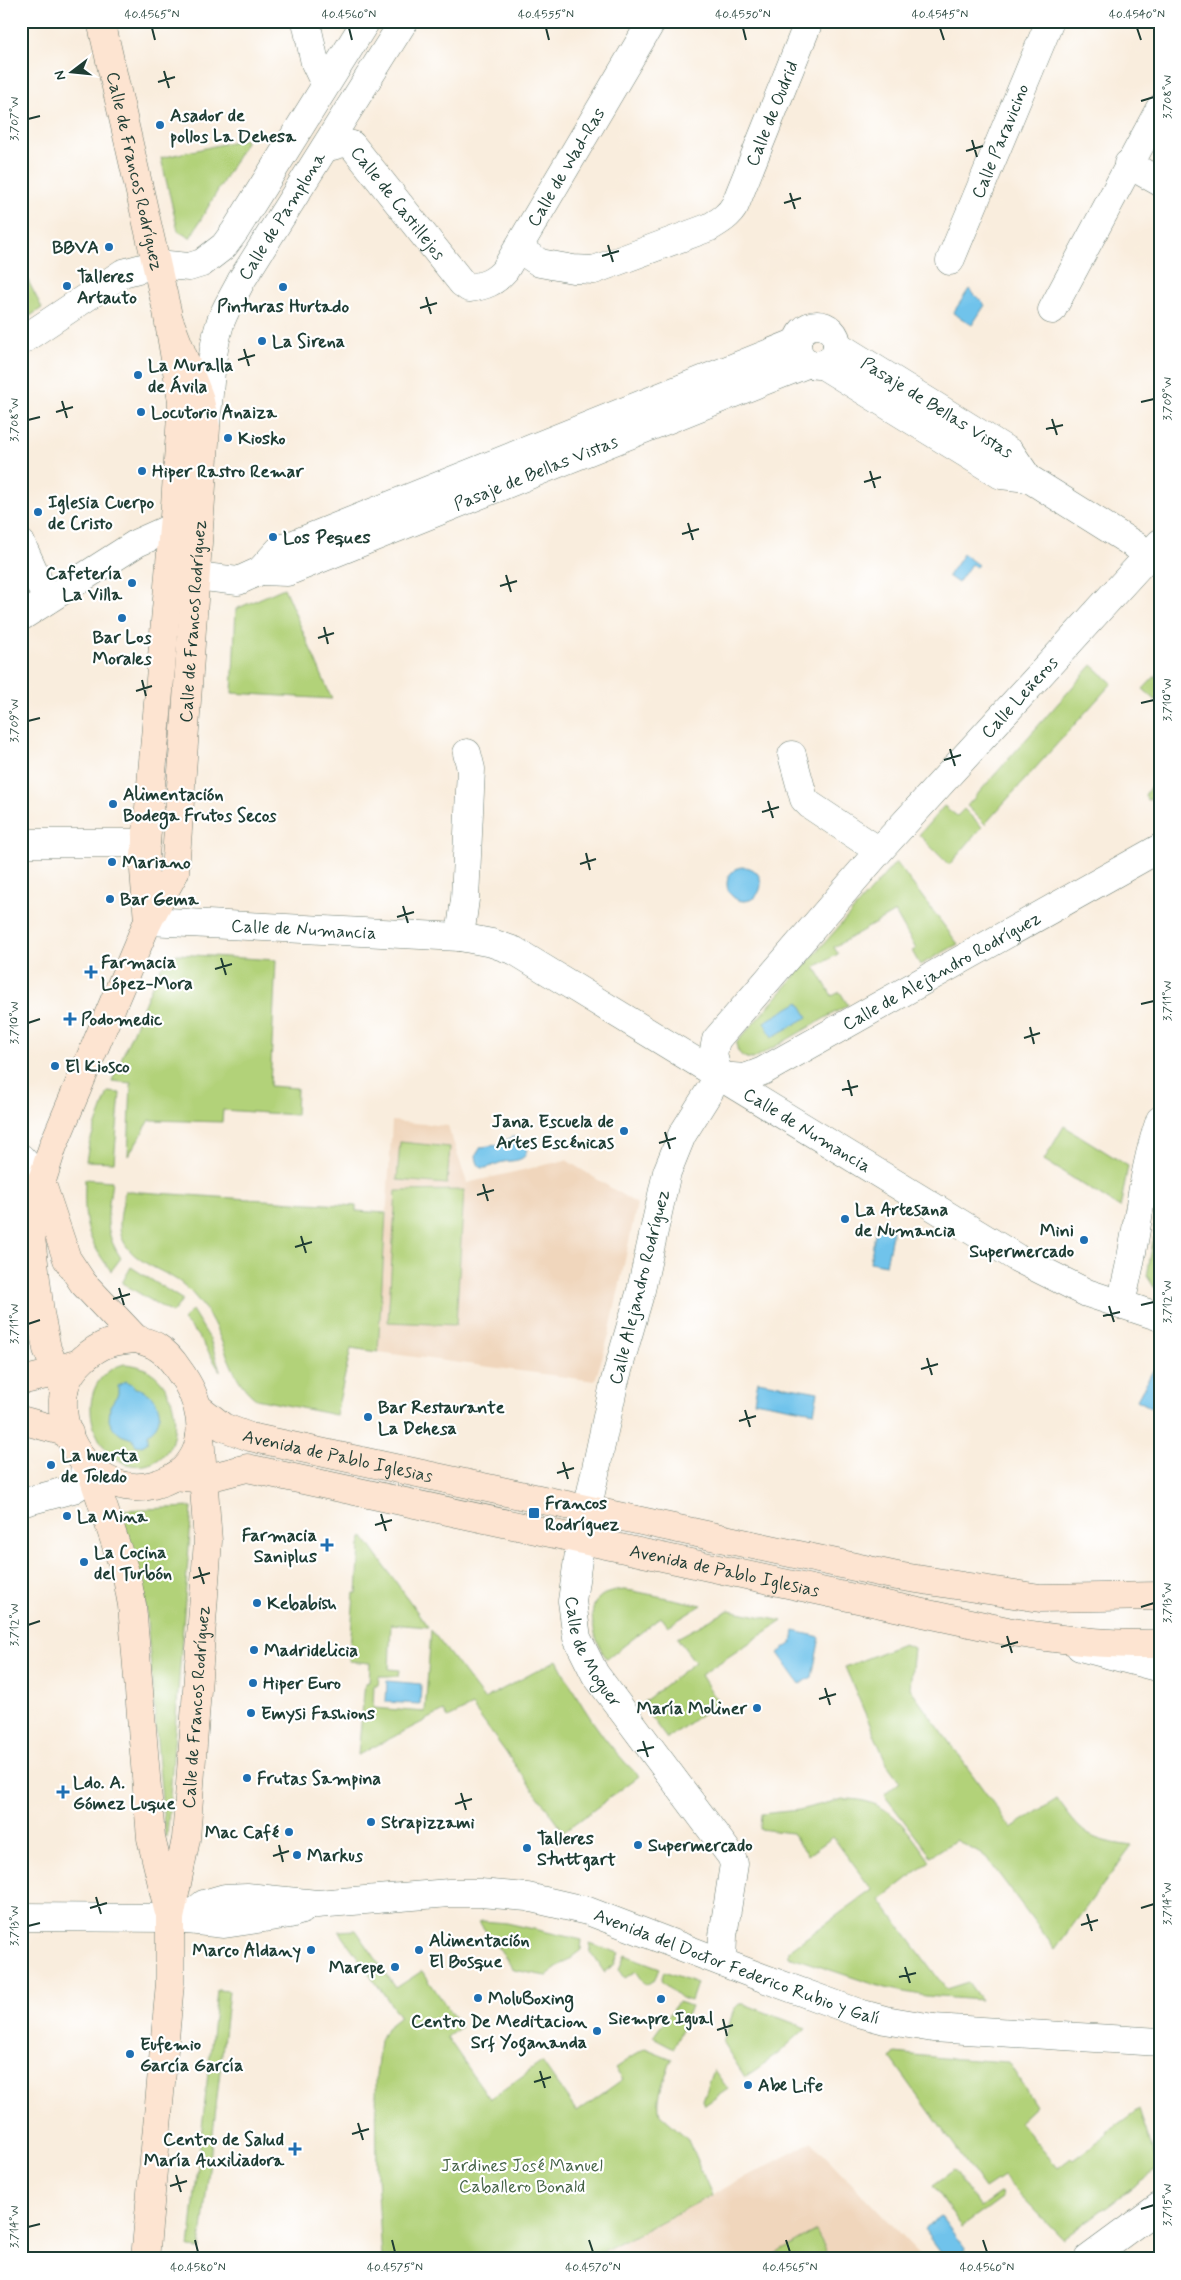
<svg xmlns="http://www.w3.org/2000/svg" width="1181" height="2280" font-family="Mynerve,sans-serif">
<rect width="100%" height="100%" fill="#fff"/>
<filter id="ink" filterUnits="userSpaceOnUse"><feTurbulence type="fractalNoise" baseFrequency=".02" numOctaves="2"/><feDisplacementMap in="SourceGraphic" scale="10" xChannelSelector="R" yChannelSelector="G"/><feConvolveMatrix kernelMatrix="1 2 1 2 8 2 1 2 1" color-interpolation-filters="sRGB"/></filter>
<filter id="wash" filterUnits="userSpaceOnUse"><feTurbulence type="fractalNoise" baseFrequency=".0096" numOctaves="4" result="noise"/><feDisplacementMap in="SourceGraphic" scale="20" xChannelSelector="R" yChannelSelector="G"/><feGaussianBlur stdDeviation="1.12" result="paint"/><feColorMatrix in="noise" values="0 0 0 0 0 0 0 0 0 0 0 0 0 0 0 0 0 1.4 0 .05"/><feComposite in="paint" operator="in"/></filter>
<g filter="url(#wash)">
<rect width="100%" height="100%" fill="#f9eddd"/>
<path fill="#f0d6bc" d="M392 1121 448 1126 467 1183 566 1160 637 1204 609 1335 595 1381 378 1352Z
M812 2142 924 2259H590Z"/>
<path fill="#b2d279" stroke="#688856" d="M245 139 246 142 190 238 178 231 161 158Z
M21 267 42 308 21 322Z
M284 588 332 699 232 693 236 609Z
M1092 665 1112 683 985 824 967 806Z
M1160 671V704L1143 689Z
M1160 773V798L1147 800 1145 795Z
M944 806 957 816 964 809 982 827 949 865 919 835Z
M896 862 958 944 920 965 912 951 916 949 895 912 834 947 838 954 815 967 832 996 840 992 848 1005 753 1059C743 1059 735 1052 737 1042Z
M177 954 276 960 270 1086 297 1088 296 1115 223 1110 222 1122 150 1120 128 1156 131 1083 112 1081 159 969Z
M108 1092 120 1093 114 1162 86 1161 89 1144Z
M1064 1126 1128 1166 1120 1208 1044 1160Z
M400 1142 450 1147 447 1184 397 1180Z
M85 1179 112 1181C108 1213 102 1230 121 1258L111 1271C84 1235 84 1222 85 1179Z
M464 1190 456 1325 388 1322 396 1191Z
M125 1191 356 1206V1211L386 1213 378 1352 351 1348 336 1415 256 1399C227 1378 225 1332 201 1304 195 1296 188 1288 180 1282 161 1269 133 1262 123 1240 116 1226 123 1205 125 1191Z
M1154 1237 1160 1238V1288L1154 1287 1147 1276Z
M131 1267 183 1300 172 1313 122 1283Z
M192 1310 210 1339 220 1371 198 1335 183 1320Z
M124 1364C164 1365 182 1406 172 1441 169 1451 161 1459 152 1463 98 1483 61 1382 124 1364Z
M192 1507 167 1837H165L146 1609 139 1571 120 1510Z
M363 1536 428 1627 391 1624 389 1669 400 1670 399 1676H379L378 1685H374L373 1708 425 1712 431 1630 484 1699 557 1660C579 1703 604 1744 639 1776L564 1832 472 1706 448 1718 444 1711 358 1755 365 1683 369 1682 370 1663 349 1661 354 1593H357L360 1545Z
M624 1590 633 1591 702 1605 668 1626 661 1617 607 1659C597 1646 585 1613 598 1599 604 1592 616 1591 624 1590Z
M729 1610 782 1621 701 1675 718 1702 667 1739 641 1704 695 1662 677 1638Z
M903 1644 914 1648 910 1688 1011 1828 1057 1799C1083 1835 1087 1840 1132 1846L1055 1949 986 1857 956 1840 931 1856 884 1795 900 1782 887 1764 845 1667Z
M843 1799C889 1798 905 1827 930 1861L880 1900 946 1989 968 1982 981 2000 926 1996 885 1988 788 1956V1951L872 1890 833 1837 808 1855 792 1833 760 1829 761 1814 799 1810Z
M482 1921 507 1923 582 1940 581 1950 546 1976 514 1970 479 1922Z
M356 1930 396 1988 422 1971 461 2027 447 2037 490 2099 542 2062 577 2112 623 2079 615 2068 645 2048 672 2059C666 2075 655 2097 660 2114L687 2138 712 2195 590 2259H382L377 2176 376 2076 380 2040 386 2028 400 2017 339 1931Z
M589 1943 619 1953 614 1965 604 1972 591 1952Z
M625 1955 660 1968 654 1980 646 1985 636 1971 625 1978 619 1969Z
M664 1971 697 1983 691 2001 681 1998 661 1981Z
M217 1990 229 1991 200 2249 189 2248Z
M678 2002 691 2006 674 2048 653 2037Z
M739 2004H744L806 2028 778 2054 745 2077 723 2043 734 2009Z
M895 2053 943 2058 1008 2062 1036 2106 1019 2122 1058 2168 1071 2158 1073 2160 1109 2133 1108 2131 1139 2109 1158 2168 1063 2239 1003 2177 985 2189 891 2058Z
M714 2070 728 2089 705 2105 703 2100Z
M954 2170 980 2207 1001 2192 1002 2198 962 2227 933 2185Z
M816 2231 831 2259H766Z"/>
<path fill="#6fc3eb" stroke="#478090" d="M969 289 985 305 972 325 953 313Z
M963 554 978 565 976 567 971 564 958 583 948 576Z
M727 884a17 17 0 1 1 34 0a17 17 0 1 1-34 0Z
M799 1002 808 1017 772 1037 764 1022Z
M512 1137 520 1138 526 1144C530 1162 515 1160 503 1162 492 1164 478 1178 476 1155L481 1147 497 1145Z
M877 1222 894 1225 886 1265 870 1262Z
M1157 1363 1160 1364V1394L1152 1408 1137 1400Z
M126 1381 132 1384 135 1388C152 1390 166 1409 156 1426 154 1429 149 1432 148 1435 148 1438 148 1440 147 1443L142 1446 136 1445 132 1439 121 1435 114 1429 109 1420 110 1406 118 1394V1386Z
M758 1381 818 1392 814 1412 754 1401Z
M794 1631 820 1637 812 1677 800 1684 778 1653 792 1643Z
M387 1681 421 1684 420 1704 386 1702Z
M941 2217 966 2250 954 2259H946L924 2229Z"/>
</g>
<g filter="url(#ink)">
<g fill="none" stroke-linecap="round" stroke-linejoin="round">
<defs>
<g id="street">
<path d="M306 21 315 63 325 84"/>
<path id="s1" d="M325 148 343 143 352 145 462 283 469 288C485 286 495 282 505 270L652 21"/>
<path d="M1128 164 1160 182"/>
<path id="s2" d="M519 249 540 263 573 269 594 270 710 227C720 221 729 216 735 205L809 21"/>
<path id="s3" d="M950 261 1050 21"/>
<path d="M1052 310 1160 108"/>
<circle cx="817" cy="345" r="20"/>
<path d="M21 341 123 273 157 264 189 267 202 263 224 246 235 231 366 21"/>
<path id="s4" d="M837 345 1011 453 1028 478 1149 554"/>
<path d="M821 364 1001 475 1028 478"/>
<path id="s5" d="M206 424C210 392 210 358 219 327 223 311 234 296 241 281L404 21"/>
<path d="M21 543 47 600"/>
<path id="s6" d="M260 571 287 572 809 363"/>
<path d="M196 576 238 581 260 571 279 550 797 342"/>
<path d="M21 617 137 543 193 518"/>
<path d="M792 755 804 799 810 805 879 851"/>
<path d="M21 843H146"/>
<path id="s7" d="M148 921 460 937 492 943 515 951 1017 1258 1087 1293 1160 1317"/>
<path d="M460 937 465 899 471 769 467 753"/>
<path id="s8" d="M719 1076 682 1135 667 1172 641 1290 614 1384 581 1539 572 1601 577 1638 595 1674 731 1856 734 1864 723 1936 722 1962"/>
<path id="s9" d="M719 1076 713 1055 716 1040 879 851 1160 543"/>
<path id="s10" d="M719 1076 745 1078 763 1071 1160 848"/>
<path d="M21 1158 41 1181"/>
<path d="M1120 1305C1138 1245 1139 1179 1160 1120"/>
<path d="M21 1503 73 1489 83 1483 85 1464"/>
<path d="M1080 1647 1160 1668"/>
<path d="M21 1917 170 1918 224 1924 290 1914 302 1910"/>
<path id="s11" d="M184 1920 204 1904 225 1898 247 1897 317 1904 449 1893H480L527 1897 588 1911 755 1975 859 2013 885 2020 933 2028 1160 2042"/>
<path d="M1088 2259 1160 2206"/>
</g>
<g id="secondary">
<path id="s12" d="M101 21 167 311 182 401 175 505 146 843 144 870 148 921"/>
<path d="M41 1181 67 1259 83 1283 136 1339"/>
<path d="M136 1339C143 1341 151 1343 157 1347 165 1352 173 1361 178 1369 199 1397 213 1440 184 1469 176 1477 164 1482 153 1485 100 1499 55 1442 64 1391 67 1372 86 1354 102 1346 112 1341 125 1340 136 1339Z"/>
<path d="M21 1381 46 1375 72 1365"/>
<path id="s13" d="M64 1390 47 1349 40 1313 29 1221 53 1146 148 921 175 872 206 428 199 397 169 320"/>
<path id="s14" d="M200 1409 223 1427 250 1437 897 1576 1040 1598 1160 1596"/>
<path d="M21 1420 69 1433"/>
<path d="M91 1470 127 1578 132 1605 151 1838 168 1909"/>
<path id="s15" d="M175 1476 204 1479 247 1468 1007 1631C1058 1640 1108 1645 1160 1644"/>
<path id="s16" d="M145 2259 170 1983V1918L186 1839 208 1541 200 1436"/>
</g>
</defs>
<use href="#street" stroke="#6b7b6f" stroke-width="29"/>
<use href="#secondary" stroke="#6b7b6f" stroke-width="29"/>
<use href="#street" stroke="#fff" stroke-width="28"/>
<use href="#secondary" stroke="#fde4d1" stroke-width="28"/>
</g>
</g>
<path fill="none" stroke="#1f3d34" stroke-width="2" d="M152 28 155 40M349 28 352 40M546 28 549 40M743 28 746 40M940 28 944 40M1137 28 1141 40M164 71 169 88M158 82 175 77M1141 101 1154 97M28 119 40 116M972 140 977 157M966 151 983 146M790 193 795 209M784 203 801 198M608 245 613 262M602 256 619 251M426 297 431 314M420 308 437 303M244 349 249 366M238 360 255 355M62 401 67 418M1141 402 1154 399M56 412 73 407M1052 419 1057 435M28 420 40 417M1046 429 1063 425M870 471 875 488M864 482 881 477M688 523 693 540M682 534 699 529M506 575 511 592M500 586 517 581M324 627 328 644M318 638 334 633M142 680 146 696M136 691 152 686M1141 703 1154 700M28 721 40 718M950 749 955 766M944 760 961 755M768 801 773 818M762 812 779 807M586 853 590 870M580 864 596 859M403 906 408 923M397 917 414 912M221 958 226 975M215 969 232 964M1141 1004 1154 1001M28 1023 40 1019M1030 1027 1034 1044M1024 1038 1040 1033M848 1080 852 1096M842 1090 858 1086M665 1132 670 1149M659 1143 676 1138M483 1184 488 1201M477 1195 494 1190M301 1236 306 1253M295 1247 312 1242M119 1288 124 1305M113 1299 130 1294M1141 1305 1154 1302M1109 1306 1114 1322M1103 1316 1120 1312M28 1324 40 1320M927 1358 932 1375M921 1369 938 1364M745 1410 750 1427M739 1421 756 1416M563 1462 568 1479M557 1473 574 1468M381 1514 386 1531M375 1525 392 1520M199 1567 204 1584M193 1578 210 1573M1141 1607 1154 1603M28 1625 40 1621M1007 1636 1012 1653M1001 1647 1018 1642M825 1688 830 1705M819 1699 836 1694M643 1741 648 1757M637 1751 654 1747M461 1793 466 1810M455 1804 472 1799M279 1845 283 1862M273 1856 289 1851M96 1897 101 1914M90 1908 107 1903M1141 1908 1154 1904M1087 1914 1092 1931M1081 1925 1098 1920M28 1926 40 1923M905 1967 910 1983M899 1977 916 1973M723 2019 727 2036M717 2030 733 2025M540 2071 545 2088M534 2082 551 2077M358 2123 363 2140M352 2134 369 2129M176 2175 181 2192M170 2186 187 2181M1141 2209 1154 2205M28 2227 40 2224M195 2240 198 2252M392 2240 395 2252M589 2240 593 2252M786 2240 790 2252M983 2240 987 2252"/>
<g fill="#1f6fb2" stroke="#fff" stroke-width="2">
<circle cx="160" cy="125" r="5"/>
<circle cx="109" cy="247" r="5"/>
<circle cx="67" cy="286" r="5"/>
<circle cx="283" cy="287" r="5"/>
<circle cx="262" cy="341" r="5"/>
<circle cx="138" cy="375" r="5"/>
<circle cx="141" cy="412" r="5"/>
<circle cx="228" cy="438" r="5"/>
<circle cx="142" cy="471" r="5"/>
<circle cx="38" cy="512" r="5"/>
<circle cx="273" cy="537" r="5"/>
<circle cx="132" cy="583" r="5"/>
<circle cx="122" cy="618" r="5"/>
<circle cx="113" cy="804" r="5"/>
<circle cx="112" cy="862" r="5"/>
<circle cx="110" cy="899" r="5"/>
<path d="M88.5 964.5h5v5h5v5h-5v5h-5v-5h-5v-5h5z"/>
<path d="M67.5 1011.5h5v5h5v5h-5v5h-5v-5h-5v-5h5z"/>
<circle cx="55" cy="1066" r="5"/>
<circle cx="624" cy="1131" r="5"/>
<circle cx="845" cy="1219" r="5"/>
<circle cx="1084" cy="1240" r="5"/>
<circle cx="368" cy="1417" r="5"/>
<circle cx="51" cy="1465" r="5"/>
<rect x="528" y="1507" width="12" height="12" rx="2.5"/>
<circle cx="67" cy="1516" r="5"/>
<path d="M324.5 1537.5h5v5h5v5h-5v5h-5v-5h-5v-5h5z"/>
<circle cx="84" cy="1562" r="5"/>
<circle cx="257" cy="1603" r="5"/>
<circle cx="254" cy="1650" r="5"/>
<circle cx="253" cy="1683" r="5"/>
<circle cx="757" cy="1708" r="5"/>
<circle cx="251" cy="1713" r="5"/>
<circle cx="247" cy="1778" r="5"/>
<path d="M60.5 1784.5h5v5h5v5h-5v5h-5v-5h-5v-5h5z"/>
<circle cx="371" cy="1822" r="5"/>
<circle cx="289" cy="1832" r="5"/>
<circle cx="638" cy="1845" r="5"/>
<circle cx="527" cy="1848" r="5"/>
<circle cx="297" cy="1855" r="5"/>
<circle cx="311" cy="1950" r="5"/>
<circle cx="419" cy="1950" r="5"/>
<circle cx="395" cy="1967" r="5"/>
<circle cx="478" cy="1998" r="5"/>
<circle cx="661" cy="1999" r="5"/>
<circle cx="597" cy="2031" r="5"/>
<circle cx="130" cy="2054" r="5"/>
<circle cx="748" cy="2085" r="5"/>
<path d="M292.5 2141.5h5v5h5v5h-5v5h-5v-5h-5v-5h5z"/>
</g>
<g text-anchor="middle" stroke-width="4.5" stroke-linejoin="round" paint-order="stroke">
<g font-size="18" fill="#1f3d34" stroke="#fff">
<text dy="6" stroke="none"><textPath href="#s2" startOffset="336">Calle de Oudrid</textPath></text>
<text dy="6" stroke="none"><textPath href="#s3" startOffset="130">Calle Paravicino</textPath></text>
<text dy="6" stroke="none"><textPath href="#s1" startOffset="374">Calle de Wad-Ras</textPath></text>
<text dy="6" stroke="none"><textPath href="#s12" startOffset="154">Calle de Francos Rodríguez</textPath></text>
<text dy="6" stroke="none"><textPath href="#s1" startOffset="102">Calle de Castillejos</textPath></text>
<text dy="6" stroke="none"><textPath href="#s5" startOffset="226">Calle de Pamplona</textPath></text>
<text dy="6" stroke="none"><textPath href="#s4" startOffset="118">Pasaje de Bellas Vistas</textPath></text>
<text dy="6" stroke="none"><textPath href="#s6" startOffset="295">Pasaje de Bellas Vistas</textPath></text>
<text dy="6" stroke="none"><textPath href="#s13" startOffset="804">Calle de Francos Rodríguez</textPath></text>
<text dy="6" stroke="none"><textPath href="#s9" startOffset="495">Calle Leñeros</textPath></text>
<text dy="6" stroke="none"><textPath href="#s7" startOffset="156">Calle de Numancia</textPath></text>
<text dy="6" stroke="none"><textPath href="#s10" startOffset="250">Calle de Alejandro Rodríguez</textPath></text>
<text dy="6" stroke="none"><textPath href="#s7" startOffset="712">Calle de Numancia</textPath></text>
<text transform="translate(639 1287) rotate(-76)" y="6">Calle Alejandro Rodríguez</text>
<text dy="6" stroke="none"><textPath href="#s14" startOffset="148">Avenida de Pablo Iglesias</textPath></text>
<text dy="6" stroke="none"><textPath href="#s15" startOffset="562">Avenida de Pablo Iglesias</textPath></text>
<text dy="6" stroke="none"><textPath href="#s8" startOffset="605">Calle de Moguer</textPath></text>
<text dy="6" stroke="none"><textPath href="#s16" startOffset="555">Calle de Francos Rodríguez</textPath></text>
<text dy="6" stroke="none"><textPath href="#s11" startOffset="572">Avenida del Doctor Federico Rubio y Galí</textPath></text>
</g>
<g font-size="18" font-weight="bold" fill="#1f3d34" stroke="#fff" text-anchor="start">
<text x="170" y="121">Asador de<tspan x="170" dy="21">pollos La Dehesa</tspan></text>
<text x="99" y="253" text-anchor="end">BBVA</text>
<text x="77" y="282">Talleres<tspan x="77" dy="21">Artauto</tspan></text>
<text x="283" y="312" text-anchor="middle">Pinturas Hurtado</text>
<text x="272" y="347">La Sirena</text>
<text x="148" y="371">La Muralla<tspan x="148" dy="21">de Ávila</tspan></text>
<text x="151" y="418">Locutorio Anaiza</text>
<text x="238" y="444">Kiosko</text>
<text x="152" y="477">Hiper Rastro Remar</text>
<text x="48" y="508">Iglesia Cuerpo<tspan x="48" dy="21">de Cristo</tspan></text>
<text x="283" y="543">Los Peques</text>
<text x="122" y="579" text-anchor="end">Cafetería<tspan x="122" dy="21">La Villa</tspan></text>
<text x="122" y="643" text-anchor="middle">Bar Los<tspan x="122" dy="21">Morales</tspan></text>
<text x="123" y="800">Alimentación<tspan x="123" dy="21">Bodega Frutos Secos</tspan></text>
<text x="122" y="868">Mariano</text>
<text x="120" y="905">Bar Gema</text>
<text x="101" y="968">Farmacia<tspan x="101" dy="21">López-Mora</tspan></text>
<text x="81" y="1025">Podomedic</text>
<text x="65" y="1072">El Kiosco</text>
<text x="614" y="1127" text-anchor="end">Jana. Escuela de<tspan x="614" dy="21">Artes Escénicas</tspan></text>
<text x="855" y="1215">La Artesana<tspan x="855" dy="21">de Numancia</tspan></text>
<text x="1074" y="1236" text-anchor="end">Mini<tspan x="1074" dy="21">Supermercado</tspan></text>
<text x="378" y="1413">Bar Restaurante<tspan x="378" dy="21">La Dehesa</tspan></text>
<text x="61" y="1461">La huerta<tspan x="61" dy="21">de Toledo</tspan></text>
<text x="545" y="1509">Francos<tspan x="545" dy="21">Rodríguez</tspan></text>
<text x="77" y="1522">La Mina</text>
<text x="317" y="1541" text-anchor="end">Farmacia<tspan x="317" dy="21">Saniplus</tspan></text>
<text x="94" y="1558">La Cocina<tspan x="94" dy="21">del Turbón</tspan></text>
<text x="267" y="1609">Kebabish</text>
<text x="264" y="1656">Madridelicia</text>
<text x="263" y="1689">Hiper Euro</text>
<text x="747" y="1714" text-anchor="end">María Moliner</text>
<text x="261" y="1719">Emysi Fashions</text>
<text x="257" y="1784">Frutas Sampina</text>
<text x="73" y="1788">Ldo. A.<tspan x="73" dy="21">Gómez Luque</tspan></text>
<text x="381" y="1828">Strapizzami</text>
<text x="279" y="1838" text-anchor="end">Mac Café</text>
<text x="537" y="1844">Talleres<tspan x="537" dy="21">Stuttgart</tspan></text>
<text x="648" y="1851">Supermercado</text>
<text x="307" y="1861">Markus</text>
<text x="429" y="1946">Alimentación<tspan x="429" dy="21">El Bosque</tspan></text>
<text x="301" y="1956" text-anchor="end">Marco Aldany</text>
<text x="385" y="1973" text-anchor="end">Marepe</text>
<text x="488" y="2004">MoluBoxing</text>
<text x="661" y="2024" text-anchor="middle">Siempre Igual</text>
<text x="587" y="2027" text-anchor="end">Centro De Meditacion<tspan x="587" dy="21">Srf Yogananda</tspan></text>
<text x="140" y="2050">Eufemio<tspan x="140" dy="21">García García</tspan></text>
<text x="758" y="2091">Abe Life</text>
<text x="284" y="2145" text-anchor="end">Centro de Salud<tspan x="284" dy="21">María Auxiliadora</tspan></text>
</g>
<g font-size="18" fill="#446245" stroke="#fff">
<text x="522" y="2171">Jardines José Manuel<tspan x="522" dy="21">Caballero Bonald</tspan></text>
</g>
</g>
<rect width="1181" height="2280" fill="none" stroke="#fff" stroke-width="55"/>
<g transform="translate(72 72) rotate(254)" stroke="#ffffff" stroke-width="4" paint-order="stroke">
<path d="M0-4L9 19L0 12L-9 19Z" fill="#1f3d34"/>
<text y="-8" font-size="14" font-weight="bold" text-anchor="middle" fill="#1f3d34">N</text>
</g>
<rect x="28" y="28" width="1126" height="2224" fill="none" stroke="#1f3d34" stroke-width="2"/>
<g font-size="12" text-anchor="middle" fill="#1f3d34">
<text x="152" y="18">40.4565°N</text>
<text x="349" y="18">40.4560°N</text>
<text x="546" y="18">40.4555°N</text>
<text x="743" y="18">40.4550°N</text>
<text x="940" y="18">40.4545°N</text>
<text x="1137" y="18">40.4540°N</text>
<text transform="translate(1167 97) rotate(-90)" y="4">3.708°W</text>
<text transform="translate(14 119) rotate(-90)" y="4">3.707°W</text>
<text transform="translate(1167 399) rotate(-90)" y="4">3.709°W</text>
<text transform="translate(14 420) rotate(-90)" y="4">3.708°W</text>
<text transform="translate(1167 700) rotate(-90)" y="4">3.710°W</text>
<text transform="translate(14 721) rotate(-90)" y="4">3.709°W</text>
<text transform="translate(1167 1001) rotate(-90)" y="4">3.711°W</text>
<text transform="translate(14 1023) rotate(-90)" y="4">3.710°W</text>
<text transform="translate(1167 1302) rotate(-90)" y="4">3.712°W</text>
<text transform="translate(14 1324) rotate(-90)" y="4">3.711°W</text>
<text transform="translate(1167 1603) rotate(-90)" y="4">3.713°W</text>
<text transform="translate(14 1625) rotate(-90)" y="4">3.712°W</text>
<text transform="translate(1167 1904) rotate(-90)" y="4">3.714°W</text>
<text transform="translate(14 1926) rotate(-90)" y="4">3.713°W</text>
<text transform="translate(1167 2205) rotate(-90)" y="4">3.715°W</text>
<text transform="translate(14 2227) rotate(-90)" y="4">3.714°W</text>
<text x="198" y="2271">40.4580°N</text>
<text x="395" y="2271">40.4575°N</text>
<text x="593" y="2271">40.4570°N</text>
<text x="790" y="2271">40.4565°N</text>
<text x="987" y="2271">40.4560°N</text>
</g>
</svg>
